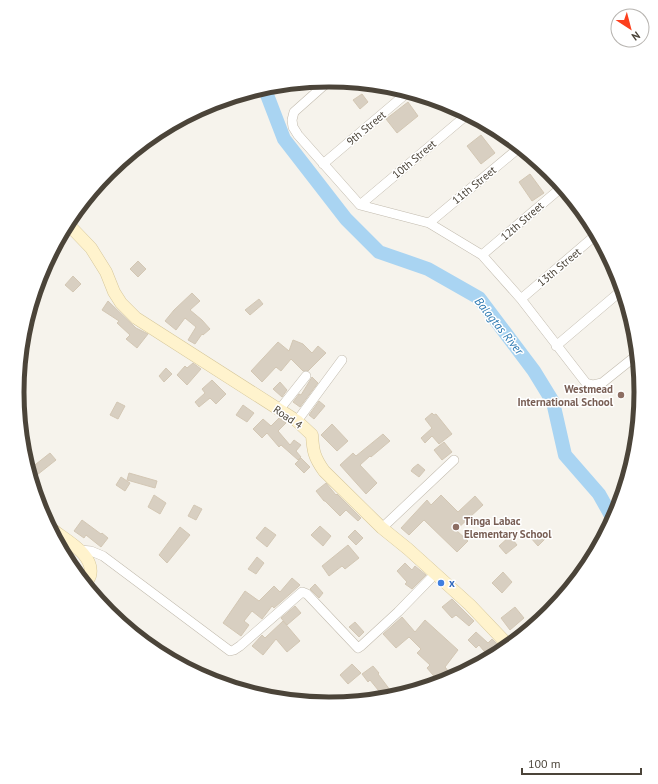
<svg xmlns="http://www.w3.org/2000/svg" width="658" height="784" font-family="'PT Sans',sans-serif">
<rect width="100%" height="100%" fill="#f6f3ec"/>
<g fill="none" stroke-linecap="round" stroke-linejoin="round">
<path stroke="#a9d4f2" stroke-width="14" d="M264 87 284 139 346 219 379 252 428 269 479 298 534 371 553 402 565 455 599 494 613 519"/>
</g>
<path fill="#d8cfc1" stroke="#d3c7b4" d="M362 94 368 102 360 109 353 100Z
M408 102 418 116 397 133 386 119Z
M481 135 495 153 481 164 467 146Z
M530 174 544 193 532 201 519 182Z
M138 261 146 269 138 277 130 269Z
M73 276 81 284 73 292 65 285Z
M192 293 200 301 190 310 202 320 210 329 203 335 202 334 195 344 188 340 196 327 185 318 176 330 165 321 174 310Z
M259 299 263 304 250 315 245 310Z
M108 301 136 328 148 334 137 348 126 339 130 335 117 323 119 321 102 310Z
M293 340 303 344 312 353 318 346 326 353 308 371H303L291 359 281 371 276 367 262 382 251 371 278 342 289 351Z
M193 363 201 369 187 385 177 375 185 366 187 368Z
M166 368 172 374 164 382 159 376Z
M312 377 318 383 300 407 293 402 299 394 301 395Z
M212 380 226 394 216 404 210 398 199 407 195 402 205 393 202 389Z
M280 382 287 390 282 397 273 389Z
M319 401 325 406 314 419 309 415Z
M117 402 125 406 118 419 110 415Z
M243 405 254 413 247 422 236 415Z
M432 413 434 415 436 414 452 434 439 444 432 436 425 443 421 438 432 428 425 419Z
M279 418 286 423 278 431 290 445 294 440 301 445 296 451 301 457 298 460 281 445 279 447 267 433 262 438 253 429 263 419 271 426Z
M332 424 348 441 337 451 321 435Z
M383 434 390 441 371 457 370 456 360 465 377 483 366 494 340 465 353 453 356 456Z
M444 442 452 452 442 460 434 450Z
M50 453 56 460 37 475 31 468Z
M301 458 310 467 304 473 295 464Z
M418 464 425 470 419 477 411 471 413 468Z
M129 473 157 481 155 488 127 480Z
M121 477 130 483 125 491 116 485Z
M326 483 336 495 337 494 361 518 358 521 346 510 340 516 325 501H324L316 491Z
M154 495 166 503 160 514 148 507Z
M441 495 458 512 475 496 483 505 456 530 468 541 457 552 424 520 409 535 401 528 427 500 431 505Z
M194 505 202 509 196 520 188 516Z
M82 520 101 534 102 533 108 538 101 547 86 535 84 538 74 531Z
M320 526 331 536 323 546 311 535Z
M180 527 190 535 167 563 159 555Z
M265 527 276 535 267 547 256 538Z
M355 530 363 538 356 545 348 537Z
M537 531 545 539 538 546 530 537Z
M510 536 517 545 506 554 499 546Z
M348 545 359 558 345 569 342 566 329 576 322 566Z
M257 557 264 563 256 574 248 569Z
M405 563 412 570 415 566 426 575 412 589 405 584 407 582 397 571Z
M503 572 512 582 502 593 492 583Z
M292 578 300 585 298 587 274 608 272 606 262 619 252 611 244 621 249 625 241 636 223 623 245 591 259 601 274 586 280 592Z
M315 584 323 593 319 598 310 589Z
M452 599 474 621 469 626 456 615 452 618 442 607Z
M295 606 301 613 287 625 281 618Z
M515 607 524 618 510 630 501 618Z
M402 617 415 632 425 620 458 650 445 667 449 672 438 681 427 668 430 665 417 653 421 649 409 637 396 648 383 634Z
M283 621 300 641 287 652 276 639 263 655 252 646 262 635 265 638Z
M355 622 364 632 359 637 349 627Z
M476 632 488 643 492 639 500 647 489 657 479 645 476 648 468 640Z
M352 664 361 673 348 684 340 675Z
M373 666 379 673 378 674 390 690 383 696 370 680 368 682 362 674Z"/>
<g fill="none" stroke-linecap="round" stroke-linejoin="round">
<defs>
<path id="street" d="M330 80 294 112 292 120 293 127 298 135 360 205 429 223 482 255 521 299 586 383 593 385 602 383 637 355
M323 164 408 92
M360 205 468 114
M429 223 520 147
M482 255 562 187
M521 299 597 234
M556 346 622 290
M279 410 306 376
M297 421 342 360
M382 528 454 460
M80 550 91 551 103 556 230 651 234 650 240 646 302 592 307 594 358 648 361 646 398 612 435 574"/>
<path id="secondary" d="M67 223 91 248 106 272 114 292 121 303 136 318 297 421 312 435C313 451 314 457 324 471L382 528 408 549 470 605 509 646
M49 527C63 539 96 554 90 576 89 579 87 582 85 584"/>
</defs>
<use href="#street" stroke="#c2bbae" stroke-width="10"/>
<use href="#secondary" stroke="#d6c79b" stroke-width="13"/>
<use href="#street" stroke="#fff" stroke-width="9"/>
<use href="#secondary" stroke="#fff3cd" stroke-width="12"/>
</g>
<g fill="#8d6e63" stroke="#fff" stroke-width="1.5">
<circle cx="621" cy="395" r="4"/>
<circle cx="456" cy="527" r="4"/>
</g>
<circle fill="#3f7fe0" stroke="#fff" stroke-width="1.5" cx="441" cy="583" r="4"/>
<g text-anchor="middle" stroke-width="3" stroke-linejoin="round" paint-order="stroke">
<g font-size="11" fill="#4b4439" stroke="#fff">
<text transform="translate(366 128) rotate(-40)" y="4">9th Street</text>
<text transform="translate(414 159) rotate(-40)" y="4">10th Street</text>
<text transform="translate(474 185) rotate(-39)" y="4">11th Street</text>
<text transform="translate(522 221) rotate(-41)" y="4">12th Street</text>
<text transform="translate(559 267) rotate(-40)" y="4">13th Street</text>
<text transform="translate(288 417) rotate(34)" y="4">Road 4</text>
</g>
<g font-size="11" font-weight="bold" fill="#785e54" stroke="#fff" text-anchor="end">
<text x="613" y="393">Westmead<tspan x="613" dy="13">International School</tspan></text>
<text x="464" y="525" text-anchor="start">Tinga Labac<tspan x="464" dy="13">Elementary School</tspan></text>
</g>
<g font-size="11" font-weight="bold" fill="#366cbe" stroke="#fff" text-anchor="start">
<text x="449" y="587">x</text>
</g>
<g font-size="12" font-style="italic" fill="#2e7ab2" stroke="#fff">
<text transform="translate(499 326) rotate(51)" y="4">Balagtas River</text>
</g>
</g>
<path d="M0 0H658V784H0ZM24 392a305 305 0 1 1 610 0a305 305 0 1 1-610 0Z" fill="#fff" fill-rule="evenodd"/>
<path fill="none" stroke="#4b4439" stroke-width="5" d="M24 392a305 305 0 1 1 610 0a305 305 0 1 1-610 0Z"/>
<g transform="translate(630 28) rotate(144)"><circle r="19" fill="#ffffff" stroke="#b7b4b0"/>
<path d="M0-3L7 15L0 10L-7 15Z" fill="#fc3f1d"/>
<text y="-6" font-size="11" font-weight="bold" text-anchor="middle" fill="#4b4439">N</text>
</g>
<path d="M522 768v6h119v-6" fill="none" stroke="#4b4439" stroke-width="2"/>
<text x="528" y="768" font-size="12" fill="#4b4439" stroke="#ffffff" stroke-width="3" paint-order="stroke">100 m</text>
</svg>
